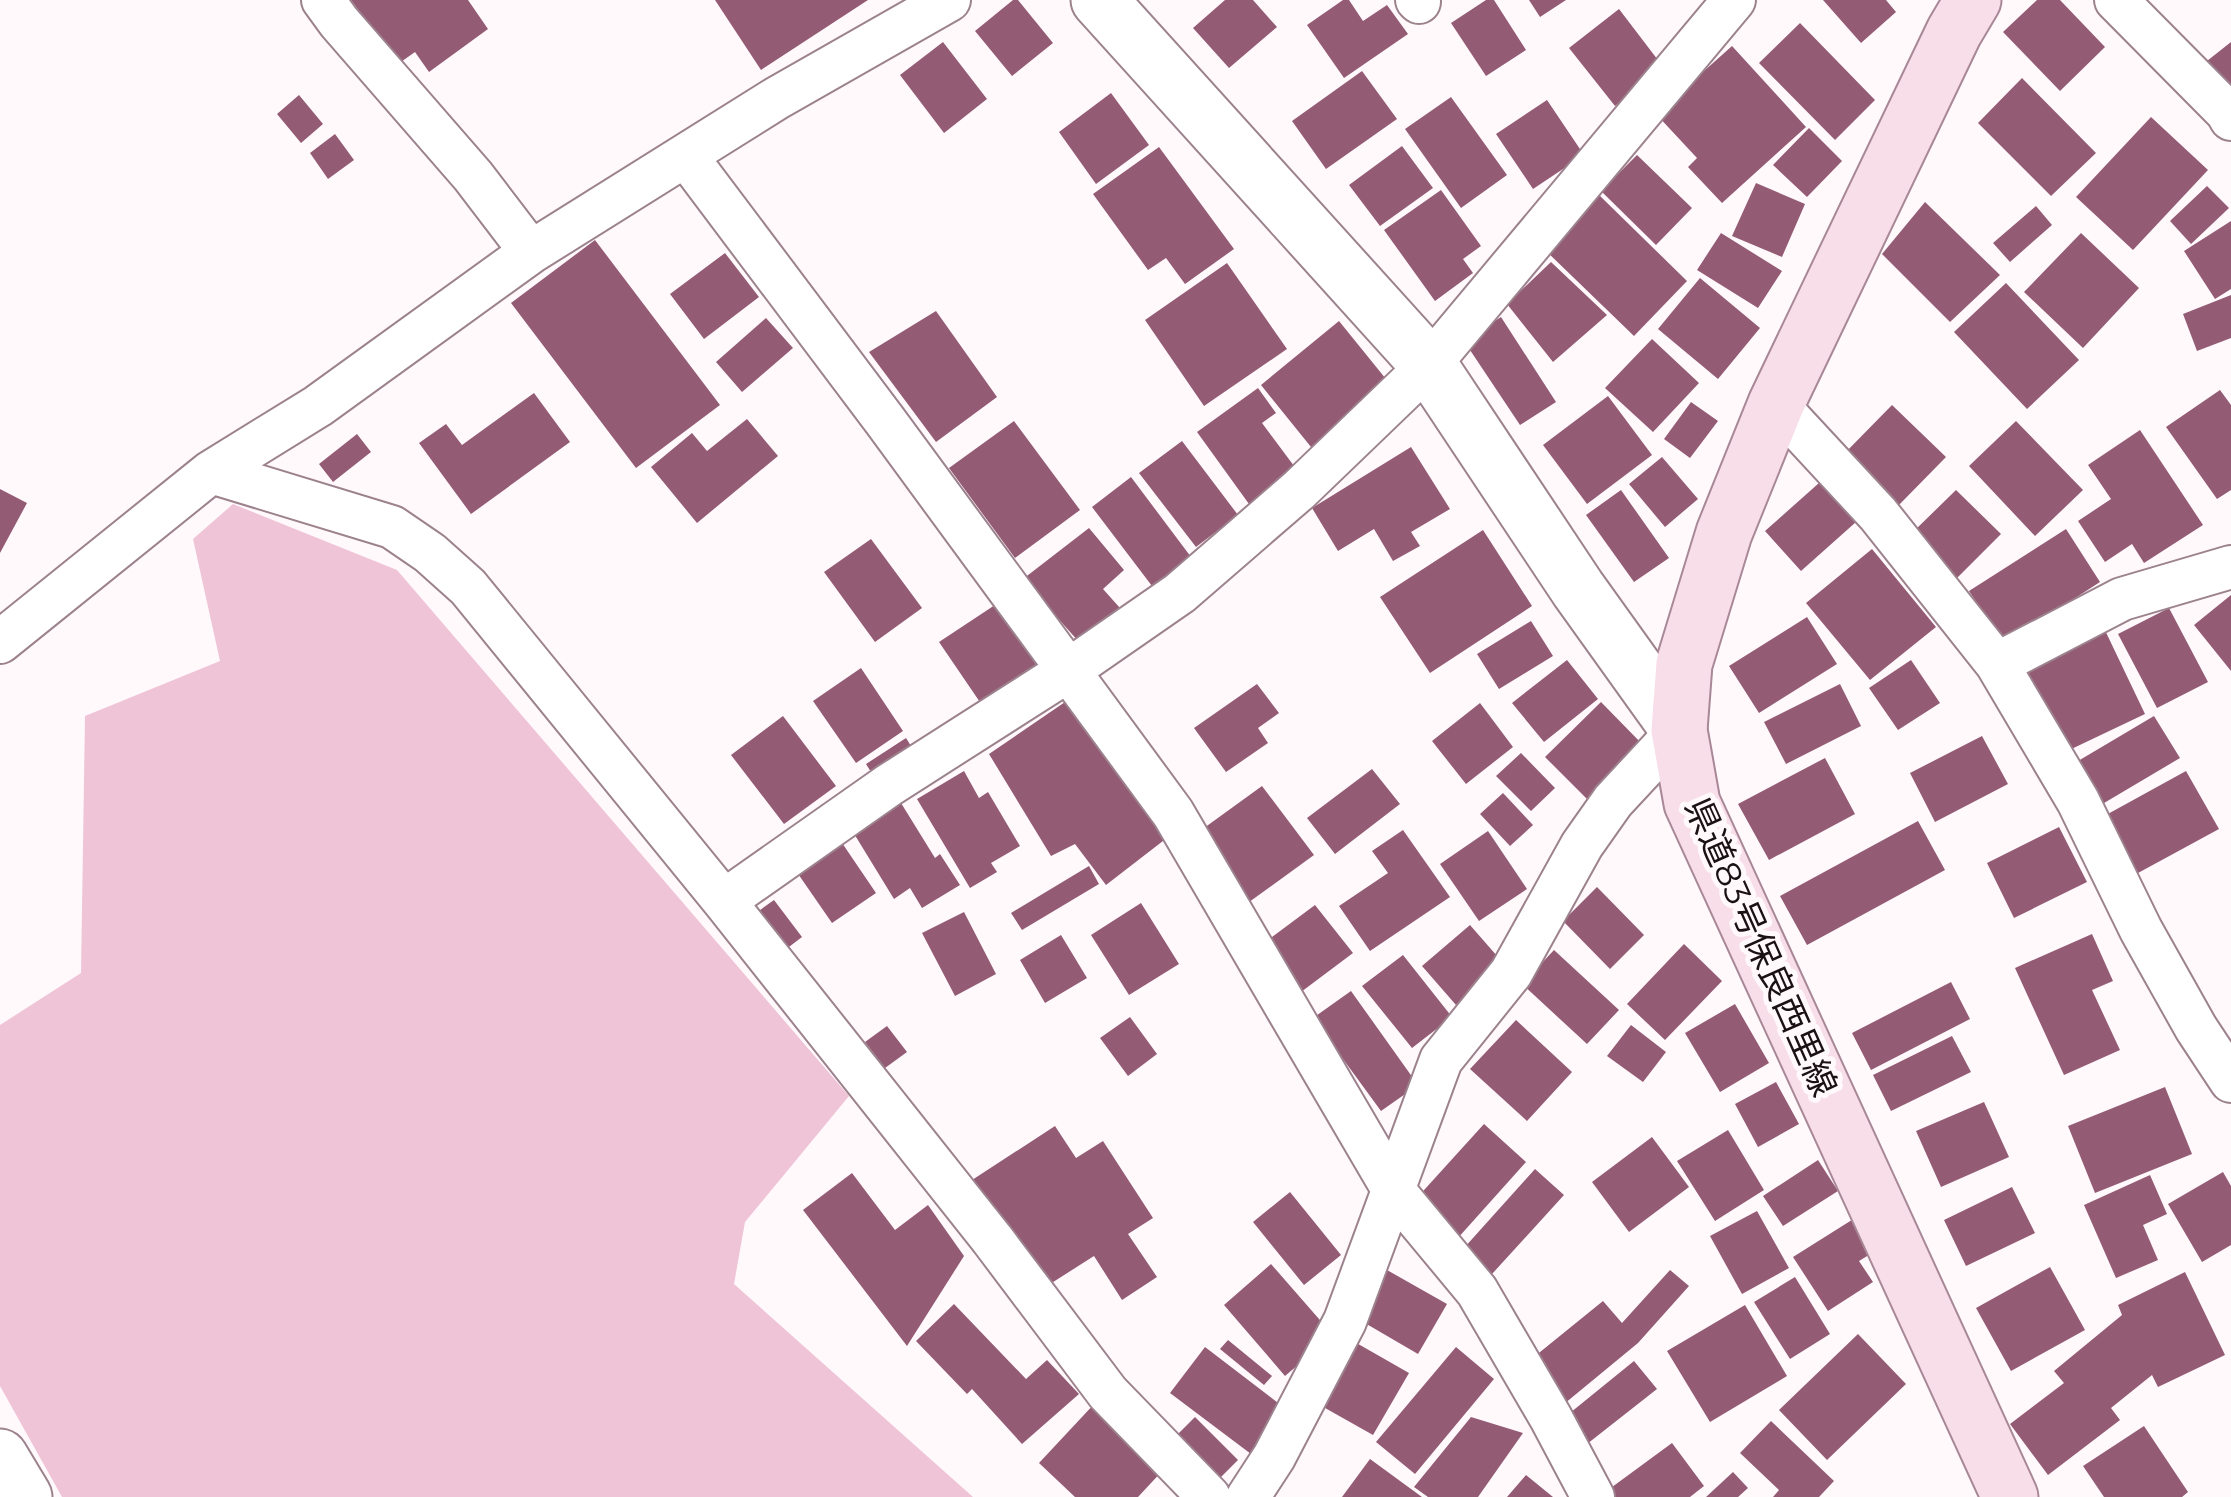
<svg xmlns="http://www.w3.org/2000/svg" width="2231" height="1497" font-family="Montserrat,'Noto Sans JP',sans-serif">
<rect width="100%" height="100%" fill="#fff9fc"/>
<path fill="#f0c4d7" d="M233 504 397 570 849 1096 745 1222 734 1284 973 1497H62L0 1386V1025L81 973 85 716 220 661 193 539Z"/>
<path fill="#945b75" d="M351 0H468L488 29 429 72 415 52 398 64Z
M715 0H868L761 70Z
M1013 0H1018L1053 43 1012 76 975 31Z
M1225 0H1253L1277 27 1229 68 1193 28Z
M1343 0H1349L1363 21 1387 5 1408 34 1344 78 1307 25Z
M1486 0H1494L1526 50 1486 76 1451 23Z
M1529 0H1566L1540 17Z
M1823 0H1886L1896 12 1861 43Z
M2037 0H2060L2105 47 2060 91 2003 32Z
M1619 9 1664 68 1615 106 1569 48Z
M1800 23 1875 100 1835 140 1759 63Z
M943 42 987 99 944 133 900 75Z
M2231 42V94L2207 61Z
M1732 46 1806 127 1722 203 1688 167 1697 158 1656 114Z
M1362 71 1397 119 1326 169 1292 121Z
M2022 78 2096 153 2051 196 1978 123Z
M1111 93 1149 145 1096 184 1059 132Z
M299 95 323 124 301 143 277 114Z
M1451 97 1507 175 1461 208 1405 129Z
M1547 100 1584 155 1533 189 1496 134Z
M2151 117 2208 170 2133 250 2076 197Z
M1809 128 1842 161 1807 197 1773 165Z
M335 134 354 160 328 179 310 153Z
M1402 146 1433 188 1380 226 1349 185Z
M1159 147 1234 249 1185 284 1166 258 1148 270 1093 194Z
M1637 155 1692 208 1656 245 1601 191Z
M1756 183 1805 204 1782 257 1732 236Z
M2207 186 2229 208 2191 244 2170 221Z
M1441 190 1481 246 1463 259 1473 273 1435 301 1384 230Z
M1598 194 1687 281 1634 336 1544 249Z
M1925 202 2000 275 1950 322 1882 254Z
M2036 206 2052 225 2010 262 1993 243Z
M2231 221V289L2215 299 2184 251Z
M1721 233 1782 271 1758 308 1697 270Z
M2081 233 2139 288 2083 348 2024 292Z
M595 240 720 405 636 468 511 303Z
M725 253 759 297 704 339 670 294Z
M1551 262 1607 315 1553 362 1507 304Z
M1227 263 1287 349 1204 406 1145 320Z
M1700 278 1760 328 1718 379 1658 329Z
M2006 283 2079 360 2027 409 1954 332Z
M2231 295V338L2197 351 2183 314Z
M936 311 997 397 936 442 869 352Z
M1501 317 1556 402 1520 425 1464 341Z
M766 318 793 348 742 392 716 362Z
M1339 321 1390 384 1311 447 1261 385Z
M1652 339 1699 383 1653 432 1605 388Z
M1258 388 1276 413 1262 423 1297 470 1249 504 1197 432Z
M2220 390 2231 405V490L2217 499 2166 427Z
M534 393 570 442 471 514 419 443 446 424 462 445Z
M1608 396 1652 455 1587 504 1543 445Z
M1691 402 1718 421 1690 458 1664 439Z
M1892 405 1946 457 1896 508 1842 456Z
M747 419 778 456 697 523 651 467 692 433 707 451Z
M1014 421 1080 510 1015 558 949 468Z
M2016 421 2083 490 2035 536 1969 466Z
M2140 430 2203 525 2144 563 2132 544 2105 562 2078 521 2111 499 2088 465Z
M357 434 371 452 333 482 319 464Z
M1182 441 1238 515 1196 547 1139 473Z
M1411 447 1450 509 1411 532 1420 546 1393 561 1374 529 1338 551 1312 508Z
M1662 457 1698 499 1665 527 1629 484Z
M1131 477 1191 557 1152 586 1092 507Z
M1819 483 1856 522 1801 571 1765 531Z
M0 489 27 503 0 553Z
M1621 490 1669 558 1634 582 1586 515Z
M1956 490 2001 534 1957 578 1912 533Z
M1089 528 1124 570 1103 589 1120 608 1079 642 1023 579Z
M2066 529 2100 582 2004 644 1969 591Z
M1483 530 1532 606 1430 673 1380 597Z
M871 539 922 608 875 642 824 572Z
M1872 549 1936 627 1870 680 1806 603Z
M2231 595V671L2194 625Z
M1001 601 1047 670 986 711 939 642Z
M2169 608 2208 682 2157 708 2118 634Z
M1807 617 1837 664 1759 713 1729 666Z
M1531 621 1553 656 1499 689 1477 654Z
M2102 624 2145 714 2063 753 2020 662Z
M1567 660 1598 699 1544 742 1512 703Z
M1911 660 1940 703 1898 730 1869 688Z
M861 668 903 731 856 763 813 701Z
M1257 684 1279 713 1258 728 1268 743 1226 772 1194 728Z
M1840 684 1861 726 1786 764 1764 722Z
M1068 700 1172 834 1106 885 1075 844 1051 856 989 754Z
M1601 702 1644 746 1588 800 1545 757Z
M1480 703 1513 747 1466 784 1432 741Z
M783 716 836 786 784 824 731 755Z
M2154 716 2180 758 2099 806 2073 764Z
M1982 736 2008 784 1935 822 1910 773Z
M906 738 916 754 876 780 866 764Z
M1521 753 1555 788 1531 811 1496 776Z
M1825 758 1855 814 1769 860 1738 804Z
M1372 769 1400 804 1335 854 1307 818Z
M964 771 979 798 988 792 1020 846 991 863 997 872 970 888 917 799Z
M2186 771 2219 829 2138 873 2106 815Z
M1262 786 1314 855 1245 905 1193 836Z
M1503 793 1533 825 1510 846 1480 814Z
M901 803 935 858 940 854 960 885 922 908 910 888 894 899 853 832Z
M1918 821 1945 870 1807 945 1780 896Z
M2059 827 2087 882 2014 918 1987 863Z
M1403 830 1450 897 1370 951 1339 906 1388 873 1372 851Z
M1488 831 1527 889 1479 921 1440 864Z
M838 837 876 893 832 923 794 868Z
M1089 866 1099 884 1022 930 1011 913Z
M1597 887 1644 935 1610 969 1563 921Z
M774 900 802 937 781 953 753 915Z
M1141 903 1179 964 1129 995 1091 935Z
M1315 905 1353 953 1301 992 1264 943Z
M964 912 996 974 955 996 922 933Z
M1470 925 1504 964 1456 1005 1422 966Z
M2092 934 2113 981 2092 990 2120 1050 2064 1075 2015 968Z
M1061 935 1087 978 1045 1003 1020 960Z
M1684 944 1722 981 1665 1040 1627 1004Z
M1554 950 1619 1010 1587 1044 1522 984Z
M1403 955 1452 1017 1412 1048 1362 986Z
M1951 982 1970 1019 1871 1070 1852 1033Z
M1351 991 1418 1085 1381 1111 1313 1018Z
M1735 1004 1769 1063 1720 1092 1685 1033Z
M1130 1017 1157 1054 1128 1076 1100 1038Z
M1516 1020 1572 1072 1527 1121 1470 1069Z
M1631 1025 1666 1052 1643 1082 1607 1056Z
M887 1026 907 1052 885 1068 865 1042Z
M1952 1036 1971 1072 1891 1111 1873 1075Z
M1776 1082 1799 1124 1758 1147 1735 1104Z
M2165 1087 2192 1154 2095 1193 2068 1126Z
M1984 1102 2009 1157 1941 1187 1916 1131Z
M1484 1124 1526 1162 1457 1239 1415 1200Z
M1055 1126 1076 1158 1103 1141 1153 1218 1128 1234 1157 1277 1122 1300 1094 1256 1039 1291 969 1182Z
M1728 1130 1764 1190 1715 1221 1677 1161Z
M1652 1137 1689 1187 1629 1232 1592 1182Z
M1818 1160 1838 1191 1783 1226 1763 1196Z
M1535 1169 1564 1195 1492 1274 1464 1248Z
M2223 1172 2231 1186V1245L2202 1262 2168 1204Z
M852 1173 895 1230 928 1205 964 1256 907 1346 803 1210Z
M2150 1175 2167 1214 2143 1225 2158 1260 2116 1278 2084 1205Z
M2012 1187 2035 1233 1966 1266 1944 1220Z
M1290 1192 1341 1255 1304 1285 1253 1222Z
M1757 1211 1789 1268 1742 1294 1710 1236Z
M1855 1218 1877 1250 1859 1261 1873 1282 1828 1311 1793 1257Z
M1271 1264 1333 1335 1285 1376 1224 1305Z
M2050 1267 2085 1330 2011 1371 1976 1308Z
M1387 1270 1447 1304 1418 1354 1358 1319Z
M1670 1270 1689 1286 1638 1343 1564 1404 1529 1361 1603 1301 1622 1323Z
M2185 1272 2225 1355 2158 1387 2152 1375 2111 1408 2120 1420 2048 1475 2010 1424 2064 1383 2054 1371 2122 1315 2118 1305Z
M1795 1277 1830 1334 1790 1359 1754 1302Z
M954 1304 1026 1379 1047 1360 1079 1394 1022 1444 972 1389 967 1394 916 1341Z
M1745 1305 1787 1376 1710 1422 1667 1351Z
M1858 1334 1906 1384 1827 1460 1779 1410Z
M1228 1340 1272 1376 1264 1385 1220 1349Z
M1353 1341 1409 1373 1373 1435 1318 1404Z
M1205 1347 1286 1409 1251 1454 1170 1393Z
M1456 1347 1494 1379 1415 1474 1376 1442Z
M1634 1361 1657 1389 1587 1444 1565 1417Z
M1096 1402 1165 1468 1138 1497H1075L1039 1463Z
M1195 1417 1238 1460 1212 1486 1169 1443Z
M1471 1417 1523 1433 1478 1497H1428L1414 1487Z
M1771 1421 1834 1481 1819 1497H1773L1779 1490 1740 1453Z
M2144 1426 2188 1492 2182 1497H2104L2083 1466Z
M1672 1443 1704 1486 1690 1497H1613L1608 1490Z
M1370 1459 1422 1497H1342Z
M1733 1472 1748 1488 1738 1497H1706Z
M1526 1475 1553 1497H1507Z"/>
<g fill="none" stroke-linecap="round" stroke-linejoin="round">
<defs>
<path id="street" d="M323 0 339 22 473 176 531 252
M1417 0 1419 2
M2116 0 2227 112 2231 119
M686 156 886 422 1173 813 1394 1191 1477 1291 1551 1418 1593 1497
M1776 404 1878 514 1997 664 2078 801 2141 930 2196 1028 2231 1081
M211 472 392 527 430 553 468 587 724 901 992 1239 1108 1393 1209 1497
M0 642 211 472 318 406 531 252 777 98 949 0
M1997 664 2122 599 2231 567
M724 901 889 785 1069 670 1180 593 1299 490 1429 365 1734 0
M1248 1497 1274 1457 1345 1321 1441 1060 1511 973 1582 845 1613 801 1679 730"/>
<path id="secondary" d="M1099 0 1429 365 1578 589 1679 730
M0 1457 24 1497"/>
<path id="primary" d="M1973 0 1954 32 1776 404 1724 533 1684 664 1679 730 1692 803 2010 1497"/>
</defs>
<use href="#street" stroke="#9c828d" stroke-width="46"/>
<use href="#secondary" stroke="#9c828d" stroke-width="59"/>
<use href="#primary" stroke="#a88896" stroke-width="59"/>
<use href="#street" stroke="#fff" stroke-width="42"/>
<use href="#secondary" stroke="#fff" stroke-width="55"/>
<use href="#primary" stroke="#f8dee9" stroke-width="55"/>
</g>
<g text-anchor="middle" stroke-width="10" stroke-linejoin="round" paint-order="stroke">
<g font-size="35" fill="#1a1115" stroke="#fff9fc">
<text transform="translate(1761 947) rotate(66)" y="12">県道83号保良西里線</text>
</g>
</g>
</svg>
